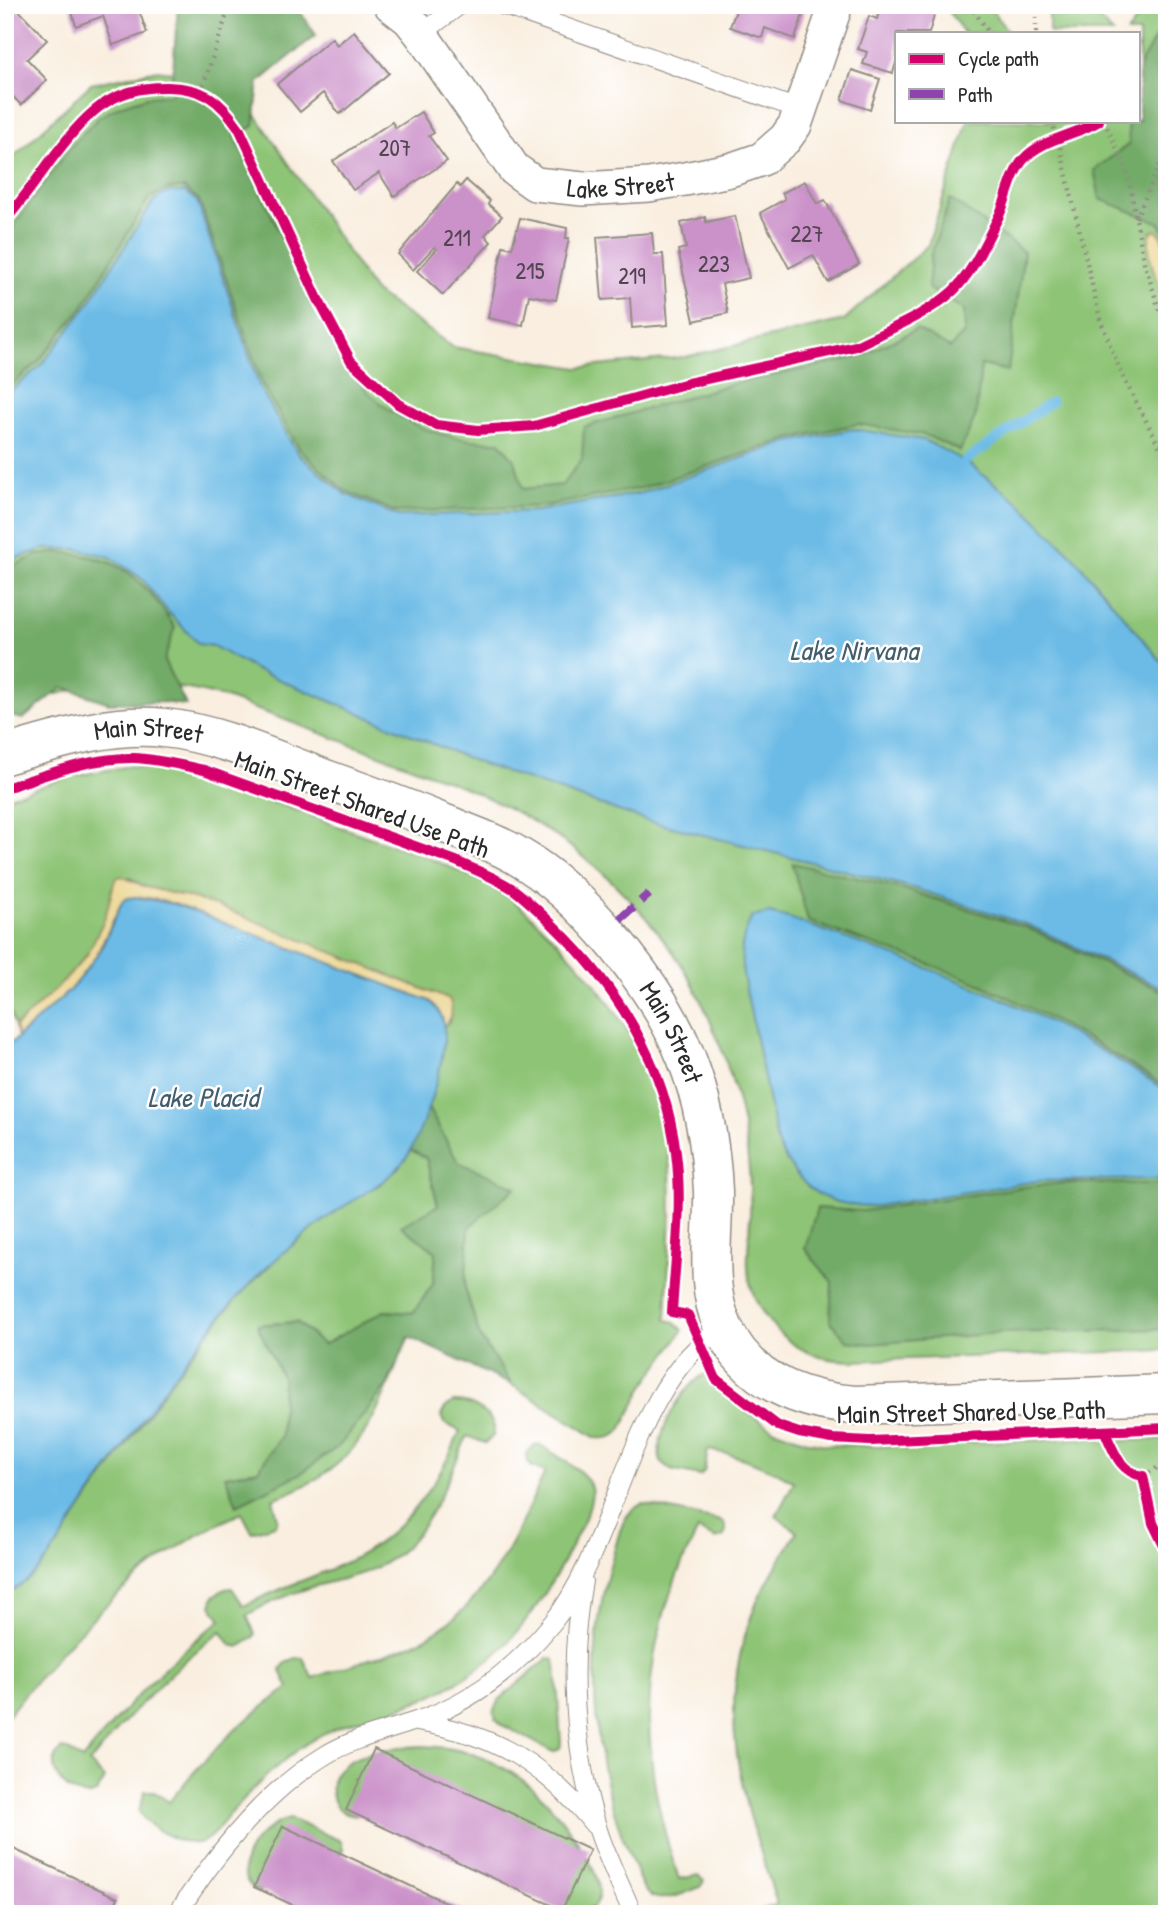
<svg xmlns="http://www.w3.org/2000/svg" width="1172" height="1919" font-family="'Patrick Hand',sans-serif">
<rect width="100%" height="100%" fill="#fff"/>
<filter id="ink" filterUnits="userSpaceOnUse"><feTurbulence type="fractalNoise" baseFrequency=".0143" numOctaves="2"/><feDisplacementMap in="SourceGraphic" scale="14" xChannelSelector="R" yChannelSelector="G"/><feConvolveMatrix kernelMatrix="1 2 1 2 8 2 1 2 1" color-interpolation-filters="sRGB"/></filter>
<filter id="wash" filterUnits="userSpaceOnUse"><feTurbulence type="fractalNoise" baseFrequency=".00686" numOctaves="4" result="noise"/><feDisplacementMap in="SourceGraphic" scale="28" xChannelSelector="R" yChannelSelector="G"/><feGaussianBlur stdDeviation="1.57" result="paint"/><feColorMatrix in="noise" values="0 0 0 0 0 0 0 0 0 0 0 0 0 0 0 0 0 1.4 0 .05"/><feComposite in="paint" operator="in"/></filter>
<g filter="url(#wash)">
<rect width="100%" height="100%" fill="#f9eedf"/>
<path fill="#8ec476" stroke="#5c7850" stroke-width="2" d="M944 5H988L1009 33H964Z
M1058 5H1085L1113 33H1052L1049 31V13Z
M1148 5H1167V1350L851 1361C839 1360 826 1360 815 1355 779 1342 750 1306 748 1268 747 1250 750 1232 750 1215 751 1194 750 1172 747 1151 740 1093 720 1038 694 986 680 959 661 935 641 912 562 822 486 794 377 754 326 735 274 716 223 697 134 673 91 683 5 709V165L91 84 158 70 234 82 374 291 453 347 578 368 685 357 844 320 928 245 968 121H1139V33H1127Z
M130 766C205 770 273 803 343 828 394 846 448 862 495 889 517 901 534 919 552 936 608 992 656 1060 667 1140 675 1199 668 1260 666 1320L675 1322 683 1330 644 1386 621 1430C614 1438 606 1439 596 1438L512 1385 480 1337 465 1288 469 1227 458 1162 428 1108 441 1058 443 1027 450 1021V1000L225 909 195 899 146 887 130 878 112 888C109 948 56 989 15 1027L5 996V798L69 777Z
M411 1150 426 1158 438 1205 436 1252 433 1284 413 1313 384 1311 323 1345 297 1322 258 1325 283 1379 281 1436 258 1470 226 1476 237 1505 387 1385 409 1337C373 1418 365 1467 273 1499L278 1519 275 1525 252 1532 242 1513C144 1554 70 1637 5 1719V1595L31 1577 55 1546 188 1358 234 1301 279 1256 333 1213 382 1183 406 1157Z
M707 1373 709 1383 743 1409 773 1429 810 1442 826 1445 882 1446 1100 1438 1101 1442 1167 1439V1914H750L777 1904C744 1797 710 1713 757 1602 768 1578 783 1555 797 1532L776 1516 794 1482C767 1466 739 1455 708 1450L704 1472 700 1476 671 1470 661 1462C652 1437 683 1384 707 1373Z
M453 1402C472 1401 499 1416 493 1436L485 1443 467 1436C445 1486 424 1550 368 1571 348 1579 326 1582 306 1589 285 1596 266 1604 247 1615L255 1634 253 1638 239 1647 231 1645 221 1631C171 1669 129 1715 89 1763L105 1779 96 1793C77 1804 38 1771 61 1749L68 1750 82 1760C124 1709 167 1660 221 1620L211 1605 214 1596 225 1589 232 1588 244 1606C278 1588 313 1578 347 1562 401 1536 439 1485 460 1431L444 1423 441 1416 445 1408Z
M535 1445 542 1446C599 1482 604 1482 572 1545 534 1620 497 1671 415 1702 375 1718 345 1718 306 1744 279 1762 254 1787 232 1812 223 1821 214 1837 202 1842 185 1848 145 1827 139 1811L145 1791H153L169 1802C204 1758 242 1718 289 1688L281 1671C282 1663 294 1657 303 1658L313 1678C346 1665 382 1657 415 1643 487 1610 514 1539 545 1472L531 1466 527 1460V1452Z
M643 1504 721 1521 724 1523 726 1530 724 1536 716 1539 698 1530C636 1647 637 1757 679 1879L699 1875 704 1881 700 1887C687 1892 667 1902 654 1897 641 1892 637 1872 632 1861 590 1765 583 1652 614 1552 619 1534 623 1510 643 1504Z
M548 1658 553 1659 556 1664 561 1744 560 1749 553 1752 502 1725C493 1718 492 1709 499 1700Z
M423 1746C448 1747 474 1752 496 1764 514 1773 531 1785 544 1799 561 1817 600 1867 599 1892 599 1897 597 1902 594 1907L580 1914 561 1909 359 1814C334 1821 323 1784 339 1769 357 1751 399 1747 423 1746Z
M290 1819 341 1841 343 1849 334 1869 258 1892C223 1870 261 1824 290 1819Z"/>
<path fill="#72aa67" stroke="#4e6a49" stroke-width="2" d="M178 5H291L297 7 316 35 259 82 254 126 235 136C255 180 276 224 296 268 342 371 375 438 500 442L515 461 523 489 562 485 582 459 584 427 735 383 842 361 865 354 917 329 950 348 965 332 964 310 928 288 931 254 950 199 1024 252 1008 371 981 365 976 415 960 451 925 435 857 424 788 439 642 488 543 506 396 512 345 491 301 451 263 386 199 200 184 188 168 189 149 198 83 307 38 362 5 391V238L71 146 98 118 119 106 147 97 171 95Z
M1167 17V239L1160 223 1100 199 1094 170 1129 144 1128 121H1139V66Z
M59 552C123 558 139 575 175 627L164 661 186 705 161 702 109 703 63 687 23 719 5 715V570L37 555Z
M792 863 904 889 1028 928 1167 993V1088C1108 1049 1048 1015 984 986 927 961 866 943 808 921Z
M428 1108 458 1162 516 1187 469 1227 465 1288 480 1337 512 1385 409 1337 387 1385 340 1445 300 1474 237 1505 225 1476 258 1470 281 1436 283 1379 257 1325 297 1322 323 1345 384 1311 413 1313 433 1284 436 1252 401 1226 438 1205 426 1158 411 1150Z
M1068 1183 1167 1184V1329L999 1333 871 1344 847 1341 830 1321 832 1282 805 1249 817 1208 863 1211 1031 1186Z"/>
<path fill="#eeda9e" stroke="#8c8264" stroke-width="2" d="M1156 230C1172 242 1167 284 1167 304 1159 283 1143 254 1151 232Z
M121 876 146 887 195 899 225 909 450 1000C453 1012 452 1018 443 1027V1019L430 1001 174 904C158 900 136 892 122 902L94 960 69 991 18 1037 15 1027 66 979 87 955 105 918 115 879Z"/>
<path fill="#6cbbe6" stroke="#4c7388" stroke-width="2" d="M169 192H185L197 201 260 388 298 454 345 494 398 516 537 511 641 493 788 442 853 429 924 440 965 461 1016 500 1073 556 1167 668V990L1028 925 910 887 648 821 479 763 256 670 213 646 199 644 170 614 142 579 110 557 77 549H43L17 558 5 565V396L41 365 86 308 154 200Z
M137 897 174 904 430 1001C435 1006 440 1011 442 1018 452 1048 424 1128 408 1155 391 1182 360 1195 334 1213 298 1238 264 1268 235 1300 182 1359 138 1427 93 1491 73 1519 56 1554 31 1577 24 1584 14 1590 5 1595V1049L69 991 83 974 101 949 122 902 128 898Z
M769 913 789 918C852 941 917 962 979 989 1045 1016 1107 1052 1167 1091V1179L1038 1181 876 1206C824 1207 802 1190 778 1146L743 975C740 952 741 937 752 917Z"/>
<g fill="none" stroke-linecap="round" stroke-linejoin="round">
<path stroke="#6cbbe6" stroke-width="10" d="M965 461 1051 402
M5 1040 8 1047"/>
</g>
<g id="blocks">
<path fill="#cb91c9" d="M5 5H14L47 40 27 59 47 80 21 105 5 88Z
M70 5H137L147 33 113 45 103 16 76 26Z
M738 5H806L795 39 765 28 762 38 730 27Z
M881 5H911L935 13 929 33H897V59L893 73 863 64 867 52 858 49 869 16 877 19Z
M354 31 389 73 340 114 323 93 300 112 277 84 332 38 337 45Z
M852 70 880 79 870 110 842 100Z
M5 102 13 111 5 118Z
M421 112 434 133 429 136 447 161 394 196 379 173 353 190 333 161 392 122 396 128Z
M466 180 490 201 488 204 502 216 485 235 491 242 443 295 417 271 437 249 434 247 413 270 398 254 457 184 460 187Z
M805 181 817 204 825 200 859 264 828 282 813 255 789 268 760 213 785 199 782 193Z
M735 216 749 278 722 284 728 313 694 321 678 250 686 248 681 223 705 217 706 222Z
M520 218 567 228 566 238H569L556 300 529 295 523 325 488 318 503 246 512 248Z
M652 233 654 254H663L668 325 632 328 630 298 602 300 597 237Z
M374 1749 590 1850 562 1910 346 1810Z
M283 1826 470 1914H312L254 1887Z
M5 1845 118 1898 111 1914H5Z"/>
</g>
</g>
<g filter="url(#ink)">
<use href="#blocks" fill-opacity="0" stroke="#928c85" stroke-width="2"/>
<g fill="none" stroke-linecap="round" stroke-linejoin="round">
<defs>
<path id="service" d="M502 5 801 110
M421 34 460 5
M583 1581C568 1663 573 1750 598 1830 607 1858 621 1886 633 1914
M418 1722C494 1734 545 1764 594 1825
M177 1914C214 1856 265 1792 324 1756 351 1739 383 1732 413 1722 469 1704 516 1668 553 1622 618 1541 631 1381 723 1328"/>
<g id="minor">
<path id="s1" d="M391 5 409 19 421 34 514 169 535 184 583 189 649 185 685 179 730 170 762 159 785 139 795 125 836 5"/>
</g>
<g id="tertiary">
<path id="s2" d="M5 755C56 740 110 722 164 728 217 733 275 760 325 779 368 794 411 810 453 827 474 836 496 843 516 855 584 894 657 985 686 1057 703 1100 711 1145 713 1191 714 1237 704 1284 723 1327 747 1381 801 1401 855 1405L1167 1394"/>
</g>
</defs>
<use href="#service" stroke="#928c85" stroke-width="20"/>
<use href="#minor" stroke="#928c85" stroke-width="36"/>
<use href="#tertiary" stroke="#928c85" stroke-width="41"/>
<path stroke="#928c85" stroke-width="4.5" stroke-dasharray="2 5" stroke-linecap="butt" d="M970 5 989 33
M1036 33V5
M201 92 230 5
M1051 121 1058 138 1100 319 1122 375 1167 461
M1104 121 1127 170 1144 262 1159 309 1167 327
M1136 218 1167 149
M1143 1476 1167 1462"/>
<use href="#service" stroke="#fff" stroke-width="18"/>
<use href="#minor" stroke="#fff" stroke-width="33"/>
<use href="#tertiary" stroke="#fff" stroke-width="38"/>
<path stroke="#8e44ad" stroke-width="9" stroke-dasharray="18 9" stroke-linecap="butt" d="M620 919 649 894"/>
<defs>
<path id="cycleway" d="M5 221C21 201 36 181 51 160 85 116 108 86 168 87 204 88 219 99 239 128L318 299 351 361 398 404 436 425 478 430 534 426 688 383 856 346C886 331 928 314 953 291 973 272 985 243 998 218 1007 200 1010 176 1023 160 1040 139 1077 135 1099 121
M5 788C46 775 90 757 134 758 157 759 181 765 204 770L456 861C475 870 495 877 513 889 528 900 543 915 556 928 619 989 665 1065 676 1153 683 1205 675 1260 672 1312L688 1315 716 1379 778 1426 799 1433 832 1439 870 1441 1167 1428
M1105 1432C1114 1452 1120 1472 1143 1476L1153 1523 1167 1552"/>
</defs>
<use href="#cycleway" stroke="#fff" stroke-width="15"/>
<use href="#cycleway" stroke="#d6006c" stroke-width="10"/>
</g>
</g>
<g text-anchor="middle" stroke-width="5" stroke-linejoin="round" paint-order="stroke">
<g font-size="23" fill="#534452">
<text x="395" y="156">207</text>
<text x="807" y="242">227</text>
<text x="457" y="246">211</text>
<text x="714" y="272">223</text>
<text x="530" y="279">215</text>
<text x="632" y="284">219</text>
</g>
<g font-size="26" fill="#2b2b2b" stroke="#fff">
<text dy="9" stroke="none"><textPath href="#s1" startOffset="318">Lake Street</textPath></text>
<text dy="9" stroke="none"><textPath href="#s2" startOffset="147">Main Street</textPath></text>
<text transform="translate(362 804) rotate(20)" y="9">Main Street Shared Use Path</text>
<text dy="9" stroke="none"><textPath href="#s2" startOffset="777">Main Street</textPath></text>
<text transform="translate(971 1412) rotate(-1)" y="9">Main Street Shared Use Path</text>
</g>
<g font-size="28" font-style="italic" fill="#425d6c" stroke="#fff">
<text x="854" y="660">Lake Nirvana</text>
<text x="203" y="1107">Lake Placid</text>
</g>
</g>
<rect width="1172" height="1919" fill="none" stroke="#fff" stroke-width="28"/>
<rect x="895" y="32" width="245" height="91" fill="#ffffff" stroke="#aaaaaa" stroke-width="2"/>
<rect x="909" y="54" width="35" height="10" fill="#d6006c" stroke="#aaaaaa" stroke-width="2"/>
<text x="958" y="66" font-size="21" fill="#2b2b2b">Cycle path</text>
<rect x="909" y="89" width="35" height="10" fill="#8e44ad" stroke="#aaaaaa" stroke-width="2"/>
<text x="958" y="102" font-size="21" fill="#2b2b2b">Path</text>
</svg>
